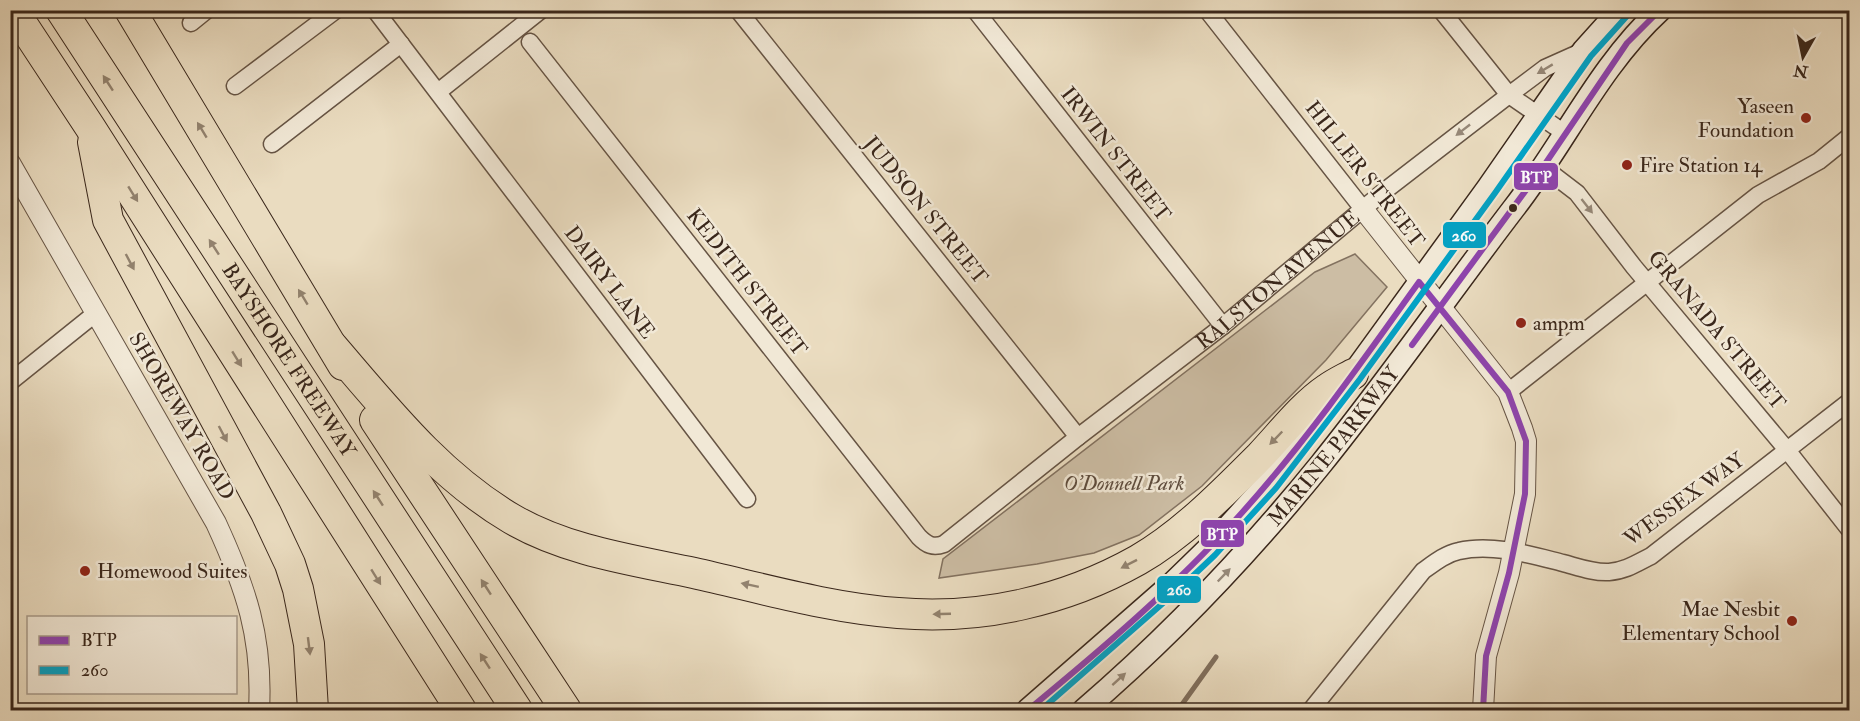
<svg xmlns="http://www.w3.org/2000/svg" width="1860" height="721" font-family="'IM FELL Double Pica',serif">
<rect width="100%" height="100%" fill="#eadcc0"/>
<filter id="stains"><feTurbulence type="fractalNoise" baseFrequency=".00333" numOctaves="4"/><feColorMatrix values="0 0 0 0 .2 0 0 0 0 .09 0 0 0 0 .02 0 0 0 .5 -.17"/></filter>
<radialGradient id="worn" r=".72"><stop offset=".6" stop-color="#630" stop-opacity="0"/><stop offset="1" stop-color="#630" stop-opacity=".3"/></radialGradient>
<path fill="#ccbda4" stroke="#837260" stroke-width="1.5" d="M1355 254 1387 287 1326 360 1202 486 1139 535 1094 553 1037 564 939 578 943 559 1315 272Z"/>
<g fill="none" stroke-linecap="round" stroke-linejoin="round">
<path stroke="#806e5c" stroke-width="5" d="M1178 710 1216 657"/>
<defs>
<g id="minor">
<path d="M375 10 747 499"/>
<path d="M738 10 1078 437"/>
<path d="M975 10 1223 326"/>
<path d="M1207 10 1363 209"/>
<path d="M1441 10 1509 95 1566 134"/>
<path d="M191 23 207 10"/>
<path id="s1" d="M530 42 919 537C927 545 933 548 944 544L1078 437 1223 326 1382 193 1509 95 1545 68 1583 51"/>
<path d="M235 86 336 10"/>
<path d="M438 92 541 10"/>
<path d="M272 144 401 44"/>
<path d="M1543 167 1577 193 1634 267 1787 450 1849 529"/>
<path d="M10 382 96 313"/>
<path d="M1508 392 1758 195 1819 161 1850 136"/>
<path d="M1311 710 1423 571C1434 563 1445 554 1459 551 1492 543 1531 555 1563 563 1578 567 1594 573 1609 572 1625 571 1637 563 1651 556L1850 401"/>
</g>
<path id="tertiary" d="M10 163 216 523C246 588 263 638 259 710
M1363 209 1508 392 1522 428 1526 441 1525 494 1509 573 1486 656 1483 710"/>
<g id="secondary">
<path d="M1028 710 1172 584 1208 549 1269 482 1353 374 1488 188 1584 50 1620 10"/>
<path id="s2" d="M1084 710C1170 636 1249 553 1321 464 1388 381 1449 293 1514 208 1564 144 1599 66 1660 10"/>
</g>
<g id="motorway">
<path d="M13 10 90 127 461 710"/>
<path id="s3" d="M61 10 517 710"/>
<path d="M130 10 343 365"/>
<path d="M93 142 108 220 266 513 290 564 298 589 309 644 313 710"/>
<path d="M333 347C388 411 439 476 512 519 567 551 633 560 694 573 761 588 829 608 898 613 981 620 1065 601 1138 560 1183 534 1223 493 1260 456 1281 434 1302 406 1327 389 1335 383 1344 379 1353 374"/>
<path d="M375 420 566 710"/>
</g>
</defs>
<use href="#minor" stroke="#665444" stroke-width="19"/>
<use href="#tertiary" stroke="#665444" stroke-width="22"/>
<use href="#secondary" stroke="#3a271b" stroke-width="25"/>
<use href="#motorway" stroke="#3a271b" stroke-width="32"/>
<use href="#minor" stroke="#f1e8d6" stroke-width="16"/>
<use href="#tertiary" stroke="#f1e8d6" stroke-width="20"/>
<use href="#secondary" stroke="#f1e8d6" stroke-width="22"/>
<use href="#motorway" stroke="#eadcc0" stroke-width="30"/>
<defs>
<path id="bus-1" d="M1412 345 1543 167 1627 43 1660 10
M1028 710C1102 649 1175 587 1239 516 1305 443 1362 362 1419 282L1508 392 1526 441 1525 494 1509 573 1486 656 1483 710"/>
<path id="bus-2" d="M1041 710 1178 590 1215 555 1276 488 1360 379 1495 193 1591 56 1627 16"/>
</defs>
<use href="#bus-1" stroke="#f1e8d6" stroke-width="10"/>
<use href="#bus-2" stroke="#f1e8d6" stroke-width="10"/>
<use href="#bus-1" stroke="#8e44ad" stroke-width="6"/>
<use href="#bus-2" stroke="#03a2c5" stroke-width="6"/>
</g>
<defs><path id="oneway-solid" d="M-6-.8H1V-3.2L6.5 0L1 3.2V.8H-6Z" transform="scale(1.5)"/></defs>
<g fill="#968878">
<use href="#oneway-solid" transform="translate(1545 69) rotate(149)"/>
<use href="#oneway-solid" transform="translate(1463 130) rotate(142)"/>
<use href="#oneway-solid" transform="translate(1587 206) rotate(52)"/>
<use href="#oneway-solid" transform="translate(1224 575) rotate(-46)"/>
<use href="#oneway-solid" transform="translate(1119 679) rotate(-42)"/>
</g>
<g fill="#92826e">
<use href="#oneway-solid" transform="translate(108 83) rotate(-123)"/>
<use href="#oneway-solid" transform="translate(202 130) rotate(-121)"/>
<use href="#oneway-solid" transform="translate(133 194) rotate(58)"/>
<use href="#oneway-solid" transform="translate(214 247) rotate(-123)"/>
<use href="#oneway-solid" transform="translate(130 262) rotate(62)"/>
<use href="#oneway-solid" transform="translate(303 297) rotate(-121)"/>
<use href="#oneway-solid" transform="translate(237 359) rotate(58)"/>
<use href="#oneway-solid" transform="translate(223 434) rotate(62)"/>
<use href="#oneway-solid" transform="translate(1276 438) rotate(134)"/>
<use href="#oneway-solid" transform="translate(378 498) rotate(-123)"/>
<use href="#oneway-solid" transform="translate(1129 564) rotate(153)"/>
<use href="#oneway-solid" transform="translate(376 577) rotate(58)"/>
<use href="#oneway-solid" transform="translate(750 585) rotate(-168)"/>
<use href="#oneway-solid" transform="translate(486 587) rotate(-123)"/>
<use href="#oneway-solid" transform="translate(942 614) rotate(178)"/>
<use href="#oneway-solid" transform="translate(309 646) rotate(83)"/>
<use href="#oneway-solid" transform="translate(485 661) rotate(-123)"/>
</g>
<g fill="#8f2418" stroke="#f1e8d6" stroke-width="2">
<circle cx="1806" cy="118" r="6"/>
<circle cx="1627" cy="165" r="6"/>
<circle cx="1521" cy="323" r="6"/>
<circle cx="85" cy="571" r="6"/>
<circle cx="1792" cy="621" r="6"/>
</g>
<circle fill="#3a271b" stroke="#f1e8d6" stroke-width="2" cx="1513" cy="208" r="5"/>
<g text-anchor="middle" stroke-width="5" stroke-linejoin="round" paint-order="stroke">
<g font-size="21" fill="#3a271b" stroke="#f1e8d6" text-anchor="start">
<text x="1794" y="113" text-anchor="end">Yaseen<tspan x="1794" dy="24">Foundation</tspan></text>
<text x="1639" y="172">Fire Station 14</text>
<text x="1533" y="330">ampm</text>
<text x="97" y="578">Homewood Suites</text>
<text x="1780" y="616" text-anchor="end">Mae Nesbit<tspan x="1780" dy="24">Elementary School</tspan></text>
</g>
<g font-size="21" fill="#3a271b" stroke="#f1e8d6">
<text transform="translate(1116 154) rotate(52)" y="7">IRWIN STREET</text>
<text transform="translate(1365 174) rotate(52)" y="7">HILLER STREET</text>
<text transform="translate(926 210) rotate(51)" y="7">JUDSON STREET</text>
<text dy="7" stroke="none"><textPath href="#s1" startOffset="1083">RALSTON AVENUE</textPath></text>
<text transform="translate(610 282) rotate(53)" y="7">DAIRY LANE</text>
<text transform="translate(747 282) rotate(52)" y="7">KEDITH STREET</text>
<text transform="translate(1717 330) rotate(50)" y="7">GRANADA STREET</text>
<text dy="7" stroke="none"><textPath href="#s3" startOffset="418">BAYSHORE FREEWAY</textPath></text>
<text transform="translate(182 416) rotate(60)" y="7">SHOREWAY ROAD</text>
<text dy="7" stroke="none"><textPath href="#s2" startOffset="364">MARINE PARKWAY</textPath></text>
<text transform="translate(1684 499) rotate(-36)" y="7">WESSEX WAY</text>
</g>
<g font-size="21" font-style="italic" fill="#5e4c3d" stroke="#f1e8d6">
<text x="1124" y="490">O'Donnell Park</text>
</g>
</g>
<g stroke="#f1e8d6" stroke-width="2">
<rect x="1513" y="162" width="46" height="29" rx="6" fill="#8e44ad"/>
<rect x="1442" y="221" width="45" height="28" rx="6" fill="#03a2c5"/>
<rect x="1200" y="519" width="45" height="29" rx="6" fill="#8e44ad"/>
<rect x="1156" y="575" width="46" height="29" rx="6" fill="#03a2c5"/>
</g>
<g font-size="16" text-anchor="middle" font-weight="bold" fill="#fff">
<text x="1536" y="183">BTP</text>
<text x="1464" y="241">260</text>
<text x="1222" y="540">BTP</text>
<text x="1179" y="595">260</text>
</g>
<rect width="1860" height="721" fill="none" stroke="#eadcc0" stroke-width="36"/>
<rect x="12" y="12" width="1836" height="697" fill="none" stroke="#3a271b" stroke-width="3"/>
<rect x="18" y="18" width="1824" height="685" fill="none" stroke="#3a271b" stroke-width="1.5"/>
<rect x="27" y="616" width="210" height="78" fill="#f1e8d6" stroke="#a89b8b" stroke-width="1.5"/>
<rect x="39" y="636" width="30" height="9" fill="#8e44ad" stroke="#a89b8b" stroke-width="1.5"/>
<text x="81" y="646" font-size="18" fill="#3a271b">BTP</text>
<rect x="39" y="666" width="30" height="9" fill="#03a2c5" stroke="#a89b8b" stroke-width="1.5"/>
<text x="81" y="676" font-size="18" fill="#3a271b">260</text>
<g transform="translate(1803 57) rotate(189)" stroke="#f1e8d6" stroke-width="4.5" paint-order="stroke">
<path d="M0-4.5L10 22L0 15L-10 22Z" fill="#3a271b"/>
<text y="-9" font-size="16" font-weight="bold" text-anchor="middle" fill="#3a271b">N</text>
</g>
<rect width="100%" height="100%" filter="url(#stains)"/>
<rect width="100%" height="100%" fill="url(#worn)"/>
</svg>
